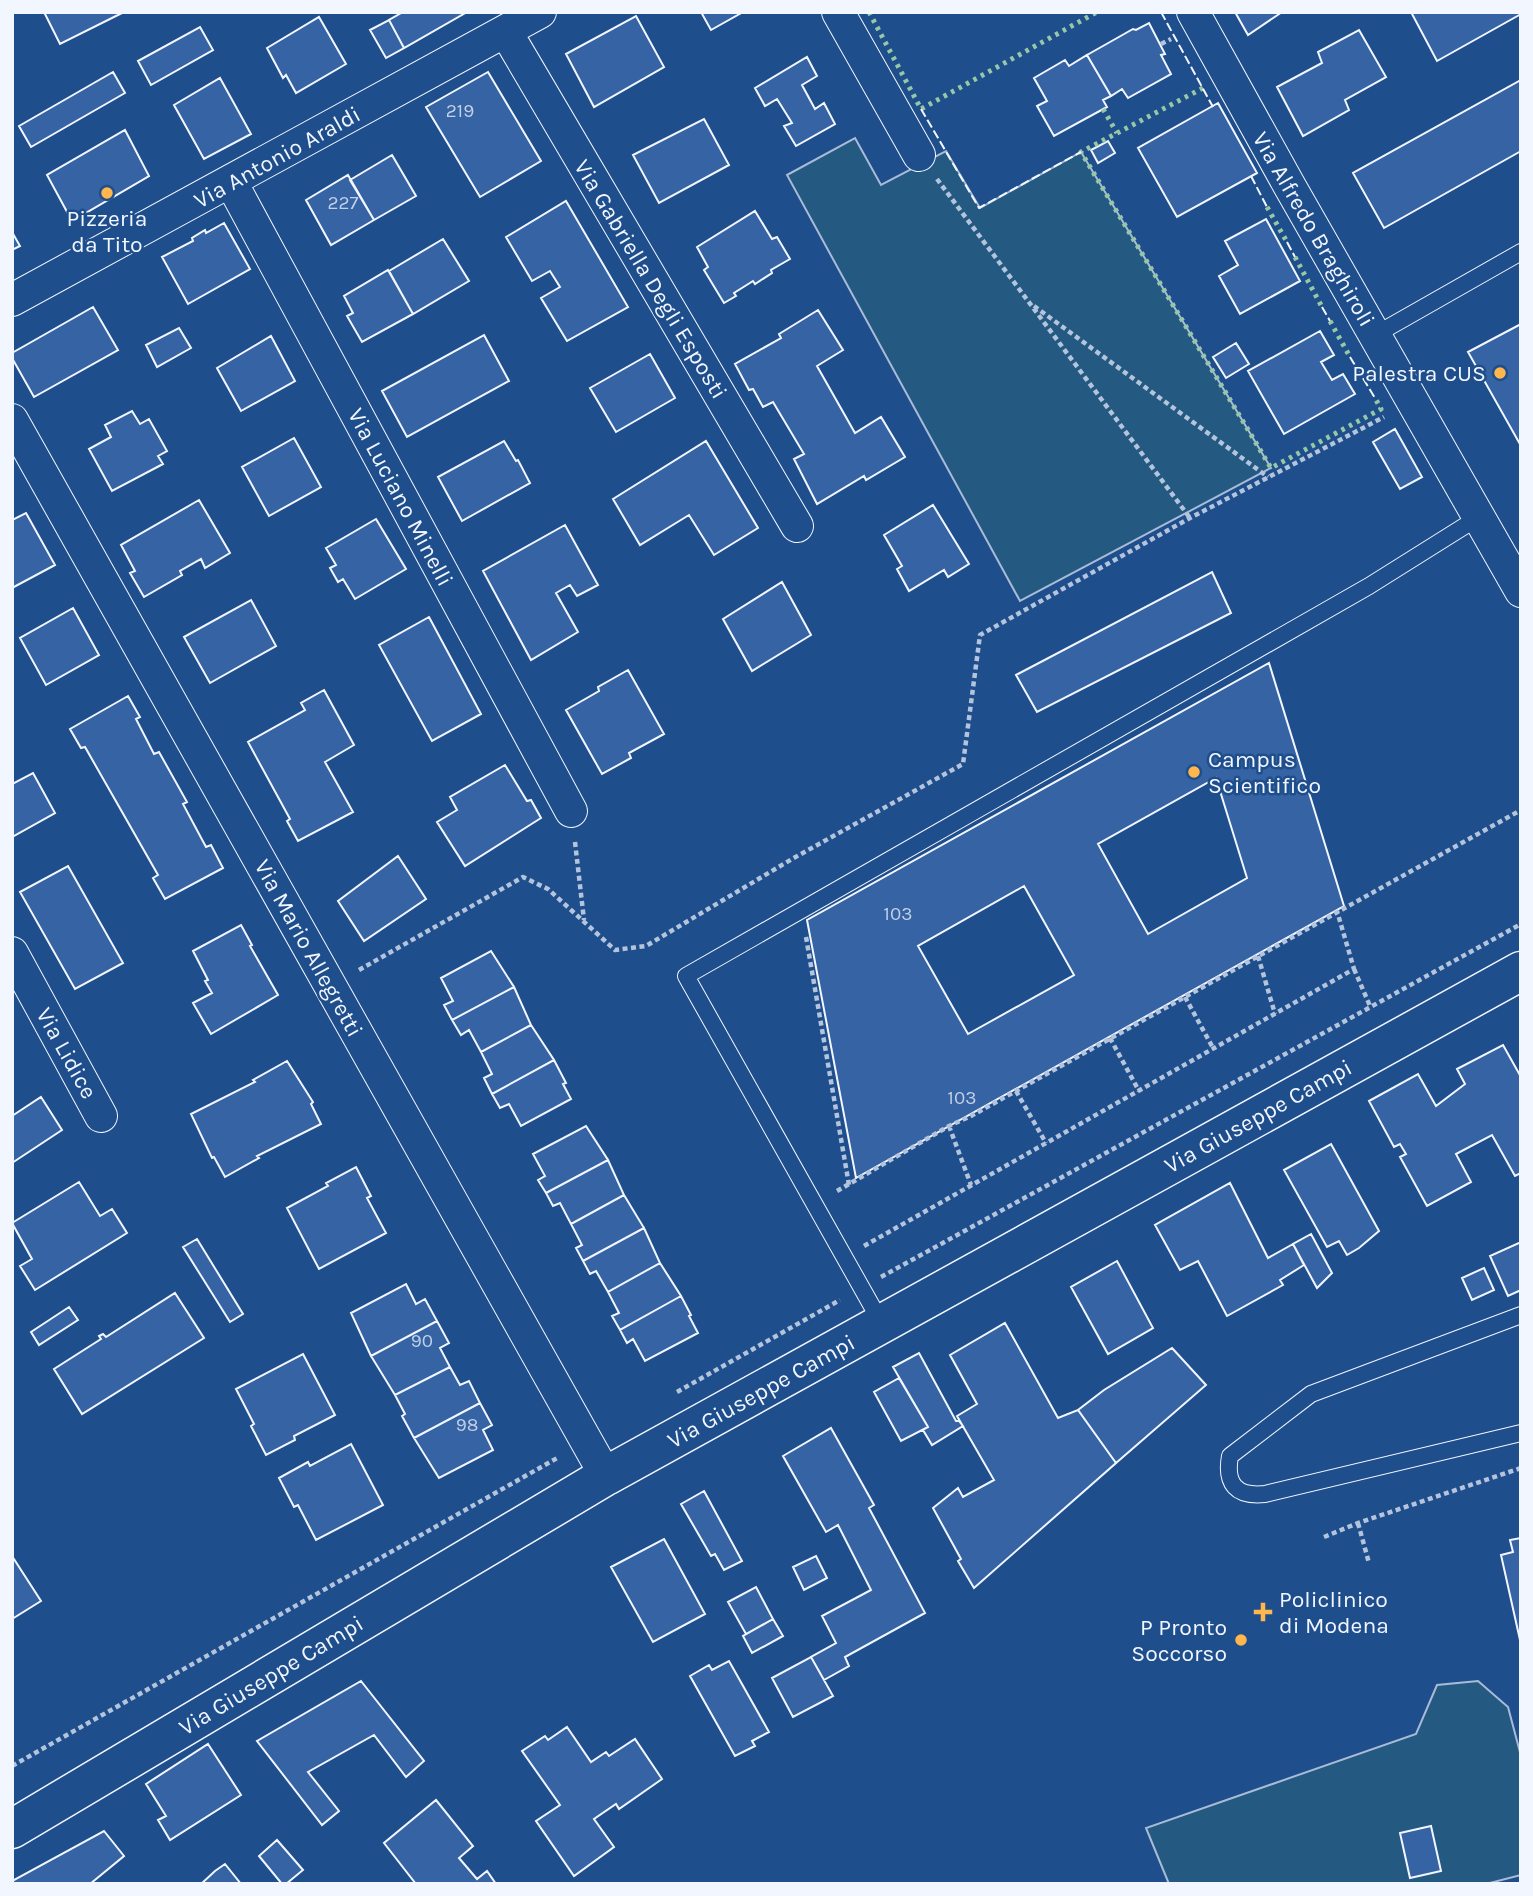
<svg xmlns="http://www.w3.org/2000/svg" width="1533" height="1896" font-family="Karla,sans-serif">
<rect width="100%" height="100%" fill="#1f4e8c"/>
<path fill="#245a82" stroke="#a8bbd7" stroke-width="2" d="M855 138 881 185 946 151 980 208 1081 152 1271 468 1020 601 787 175Z
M1478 1681 1508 1707 1521 1756V1875L1486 1884H1169L1146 1828 1416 1734 1437 1685Z"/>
<path fill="#3563a3" stroke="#f2f6ff" stroke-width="2" fill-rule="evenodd" d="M44 12H124L60 44Z
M403 12H467L404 48 389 20Z
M701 12H743L711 30Z
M1235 12H1282L1248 35Z
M1411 12H1521V14L1437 61Z
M636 16 664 67 594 107 566 54Z
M319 17 346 64 296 93 286 75 283 78 267 48Z
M389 20 404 48 386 58 370 30Z
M1149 23 1165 54 1161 55 1171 74 1128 98 1122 89 1111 96 1087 55 1133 29 1136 30Z
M200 27 213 50 151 85 138 61Z
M1359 30 1386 77 1345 100 1349 110 1303 136 1277 87 1322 63 1318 52Z
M1087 55 1111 96 1103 100 1107 107 1054 136 1037 106 1047 101 1034 78 1065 60 1069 66Z
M807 57 817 76 802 85 815 109 824 103 835 124 796 146 784 126 792 123 777 99 765 106 755 88Z
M113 72 125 93 31 147 19 126Z
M488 72 541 161 480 197 426 107Z
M220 78 251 134 204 159 174 105Z
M1521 80V151L1384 228 1353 173Z
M1218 103 1257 173 1177 217 1138 148Z
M704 119 729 165 659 203 633 155Z
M125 130 149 176 72 221 47 175Z
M1108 141 1115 153 1098 163 1091 150Z
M392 155 416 196 374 220 350 180Z
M348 175 374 220 331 245 306 200Z
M566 201 628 307 567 341 541 298 560 287 550 271 532 281 506 237Z
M755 211 772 239 777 237 790 259 771 270 772 273 755 284 753 281 734 293 736 296 724 303 704 270 708 267 697 247Z
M1266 219 1300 281 1240 314 1219 276 1238 265 1225 241Z
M224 223 250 269 188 304 162 257 193 241 192 238 205 230 206 233Z
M12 232 20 246 12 250Z
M443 239 469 281 413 314 389 271Z
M388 270 413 314 362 342 347 316 353 313 344 296Z
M93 307 118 350 34 397 12 358V353Z
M818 310 843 350 817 366 855 433 881 417 905 457 866 480 864 476 817 504 794 459 804 454 773 402 763 407 753 389 749 390 735 364 781 338 779 334Z
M1521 324V446L1468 352Z
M179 328 191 348 157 367 146 345Z
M1320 331 1334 355 1321 362 1332 380 1343 374 1355 394 1284 434 1248 371Z
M484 335 509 381 407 437 382 391Z
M271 336 295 381 241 411 217 368Z
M1236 343 1249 364 1226 378 1213 357Z
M650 354 675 398 616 432 590 388Z
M132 411 140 424 149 419 167 451 158 456 163 464 112 491 89 449 111 437 105 425Z
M1395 429 1422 477 1400 489 1373 442Z
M294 438 321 487 269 516 242 467Z
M504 441 516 461 518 460 530 483 462 521 438 477Z
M706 441 758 528 714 555 689 515 640 545 613 499Z
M199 500 230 553 205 568 201 559 180 571 182 575 144 597 130 573 135 571 121 545Z
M933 505 969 564 948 577 944 570 909 591 897 569 902 566 884 535Z
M26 513 55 565 12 588V520Z
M376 519 406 569 355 599 343 579 338 582 330 568 336 565 326 548Z
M565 525 598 585 577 596 570 585 556 593 578 632 531 660 483 571Z
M1212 572 1231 613 1037 712 1016 675Z
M782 582 811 635 752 671 723 619Z
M251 600 276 646 210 683 184 637Z
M73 608 99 655 46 685 20 638Z
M429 617 481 714 432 741 379 645Z
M1269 663 1344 906 856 1178 807 920ZM1216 778 1247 878 1148 934 1098 844ZM1024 886 1074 975 968 1034 918 946Z
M628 670 664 734 629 753 631 758 602 774 566 710 599 691 598 687Z
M324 690 354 745 325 762 353 812 298 841 287 821 290 819 248 742 305 710 301 703Z
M128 696 140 717 136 719 154 754 159 752 187 802 183 804 206 847 211 845 223 868 165 899 153 878 158 875 85 747 81 748 70 729Z
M505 765 527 801 531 800 541 818 465 866 437 822 457 810 450 797Z
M33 773 55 813 12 837V784Z
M398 856 426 899 364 941 338 901Z
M68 866 123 963 75 989 20 892Z
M241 925 252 945 250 946 278 995 211 1034 193 1003 212 993 205 981 208 980 193 951Z
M491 951 514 987 452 1020 444 1005 453 1001 441 978Z
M514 987 531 1025 481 1052 469 1030 461 1035 452 1020Z
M531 1025 554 1060 492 1094 484 1078 492 1074 481 1052Z
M1503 1045 1521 1077V1173L1515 1176 1492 1135 1456 1154 1471 1182 1427 1206 1400 1157 1406 1154 1400 1144 1394 1147 1369 1101 1418 1074 1436 1106 1465 1084 1457 1069Z
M554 1060 566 1083 563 1084 571 1099 521 1126 509 1104 500 1108 492 1094Z
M287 1061 313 1102 311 1104 321 1124 257 1156 259 1158 225 1177 214 1157 212 1158 191 1114 255 1082 253 1080Z
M41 1097 62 1130 12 1163V1116Z
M586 1126 608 1160 546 1193 538 1180 545 1176 533 1154Z
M1331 1144 1379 1231 1359 1248 1347 1255 1339 1241 1327 1247 1284 1170Z
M608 1160 624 1195 571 1224 560 1203 553 1206 546 1193Z
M356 1167 371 1196 367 1198 386 1233 319 1269 287 1208 328 1186 326 1183Z
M79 1182 100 1216 112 1209 127 1233 35 1290 20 1266 32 1259 12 1223Z
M1230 1183 1268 1258 1293 1244 1304 1265 1280 1280 1283 1285 1227 1316 1198 1261 1180 1270 1155 1225Z
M624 1195 644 1228 583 1261 576 1248 582 1245 571 1224Z
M644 1228 660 1263 608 1292 596 1271 590 1274 583 1261Z
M1311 1234 1332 1273 1317 1288 1293 1244Z
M197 1239 243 1314 230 1322 183 1247Z
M1521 1242V1290L1508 1296 1490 1256Z
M1117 1261 1153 1328 1108 1354 1071 1287Z
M660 1263 681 1296 620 1330 612 1316 619 1313 608 1292Z
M1484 1268 1494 1290 1472 1300 1462 1278Z
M406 1284 416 1304 425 1299 437 1321 371 1356 351 1313Z
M175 1293 204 1338 82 1414 54 1369 101 1339 99 1336 103 1334 106 1337Z
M681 1296 691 1315 689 1316 698 1333 645 1361 633 1339 627 1343 620 1330Z
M69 1307 78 1320 39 1345 31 1332Z
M437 1321 449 1343 440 1348 450 1367 395 1395 371 1356Z
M1005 1323 1058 1418 1078 1410 1116 1463 974 1588 958 1561 961 1559 933 1508 958 1488 963 1497 994 1480 957 1416 977 1404 950 1355Z
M1172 1348 1206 1385 1116 1463 1078 1410 1104 1390Z
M919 1353 956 1421H959L963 1426 932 1445 923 1430 928 1427 893 1367Z
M303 1354 335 1415 294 1436 295 1440 266 1455 251 1426 254 1424 236 1389Z
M450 1367 460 1385 469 1381 480 1403 414 1438 402 1416 405 1414 395 1395Z
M899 1378 928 1427 901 1441 874 1392Z
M480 1403 492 1425 483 1430 493 1450 439 1478 414 1438Z
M831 1428 874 1505 869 1508 925 1613 845 1657 849 1666 824 1680 811 1657 836 1643 822 1616 871 1590 838 1525 826 1532 783 1456Z
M351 1444 383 1505 316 1540 298 1505 294 1507 279 1478 308 1462 310 1466Z
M704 1491 742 1561 724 1570 715 1554 711 1556 681 1504Z
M1521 1538V1640H1520L1501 1555 1513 1552 1510 1540Z
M664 1539 705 1614 653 1642 611 1567Z
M12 1556 41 1601 12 1619Z
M816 1556 827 1578 804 1590 793 1567Z
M756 1587 773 1619 746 1634 728 1602Z
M773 1619 783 1636 752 1653 743 1636Z
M811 1657 833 1696 793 1717 772 1678Z
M729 1661 769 1732 752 1741 755 1746 735 1756 690 1676 709 1665 712 1670Z
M361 1681 424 1761 406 1777 374 1735 308 1772 339 1811 322 1825 257 1741Z
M567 1727 591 1762 606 1752 609 1756 635 1739 662 1779 619 1809 616 1804 594 1819 614 1847 574 1876 536 1821 560 1805 522 1751 545 1736 548 1740Z
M208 1744 241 1795 170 1840 158 1820 166 1816 146 1784Z
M436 1800 473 1846 459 1858 477 1879 487 1871 496 1884H416L384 1843Z
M1431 1826 1441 1871 1410 1878 1400 1833Z
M104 1831 124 1856 90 1884H12V1881Z
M277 1840 303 1870 286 1884H282L259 1856Z
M225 1864 241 1884H201L215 1871Z"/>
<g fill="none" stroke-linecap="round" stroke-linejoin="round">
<defs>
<path id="service" d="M1375 335 1521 252
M1521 1315 1311 1394 1230 1456C1225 1484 1236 1497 1265 1494L1521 1433
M882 1324 686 976 1369 586 1479 517"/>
<path id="minor" d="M838 12 919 155
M1193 12 1289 185 1521 591
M506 32 797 526
M231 182 571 811
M12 300 540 12
M12 420 606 1476
M12 953 101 1116"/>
<path id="tertiary" d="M12 1829 606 1476 1521 971"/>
</defs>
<use href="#service" stroke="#f2f6ff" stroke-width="18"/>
<use href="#minor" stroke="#f2f6ff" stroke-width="34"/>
<use href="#tertiary" stroke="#f2f6ff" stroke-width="41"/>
<path stroke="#b3c4dc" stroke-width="4.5" stroke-dasharray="5 3.5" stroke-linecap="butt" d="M1161 44 1171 39
M937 179 1190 518
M1034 306 1268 477
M575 842 584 920
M806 937 849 1185
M1258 956 1275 1014
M1354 969 1370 1006
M359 970 523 877 548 889 615 950 646 946 792 859 963 764 980 635 1190 518 1384 417
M1185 997 1213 1048
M1110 1038 1139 1091
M1016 1091 1046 1143
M949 1126 971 1185
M837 1191 949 1126 971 1116 1521 810
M864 1246 1354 969 1337 911
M881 1277 1521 924
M677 1392 840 1300
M1358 1523 1369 1563
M1324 1537 1358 1523 1521 1468
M12 1766 559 1457"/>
<use href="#service" stroke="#1f4e8c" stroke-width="16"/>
<use href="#minor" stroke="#1f4e8c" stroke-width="32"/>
<use href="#tertiary" stroke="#1f4e8c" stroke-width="38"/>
<path stroke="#97c8a6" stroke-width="5" stroke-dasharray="3.5 5" stroke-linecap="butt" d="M869 12 921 109 1097 12
M1203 88 1081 152 1271 468 1381 409 1375 398
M1103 109 1117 133
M1267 207 1287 242
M1295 257 1322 307
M1330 321 1350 357"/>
<path stroke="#f2f6ff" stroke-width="2" stroke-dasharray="9 3.5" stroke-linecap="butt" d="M1161 12 1213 107
M921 109 979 208 1081 152
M1251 176 1267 207
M1287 242 1295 257
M1322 307 1330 321
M1350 357 1375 398"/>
</g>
<g fill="#ffb74d" stroke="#1f4e8c" stroke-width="2.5">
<circle cx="107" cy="193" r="7"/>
<circle cx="1500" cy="373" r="7"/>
<circle cx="1194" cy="772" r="7"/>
<path d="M1259.5 1601.5h7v7h7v7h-7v7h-7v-7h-7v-7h7z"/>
<circle cx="1241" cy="1640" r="7"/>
</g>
<g text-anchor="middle" stroke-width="5" stroke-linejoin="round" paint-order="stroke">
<g font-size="19" fill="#c3d1e8">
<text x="460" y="117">219</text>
<text x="343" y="209">227</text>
<text x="898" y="920">103</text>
<text x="962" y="1104">103</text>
<text x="422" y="1347">90</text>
<text x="467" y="1431">98</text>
</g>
<g font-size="23" fill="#f2f6ff" stroke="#1f4e8c">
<text transform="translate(277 157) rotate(-29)" y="8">Via Antonio Araldi</text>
<text transform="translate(1314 229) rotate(60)" y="8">Via Alfredo Braghiroli</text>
<text transform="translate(651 279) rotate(59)" y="8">Via Gabriella Degli Esposti</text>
<text transform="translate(401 497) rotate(62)" y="8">Via Luciano Minelli</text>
<text transform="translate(309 948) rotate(61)" y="8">Via Mario Allegretti</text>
<text transform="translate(67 1053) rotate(61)" y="8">Via Lidice</text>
<text transform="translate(1258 1116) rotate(-29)" y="8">Via Giuseppe Campi</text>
<text transform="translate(761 1391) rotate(-29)" y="8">Via Giuseppe Campi</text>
<text transform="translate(271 1675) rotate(-31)" y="8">Via Giuseppe Campi</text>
</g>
<g font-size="23" fill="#f2f6ff" stroke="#1f4e8c" text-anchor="end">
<text x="107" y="226" text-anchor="middle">Pizzeria<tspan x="107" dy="26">da Tito</tspan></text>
<text x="1486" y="381">Palestra CUS</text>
<text x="1208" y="767" text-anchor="start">Campus<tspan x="1208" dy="26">Scientifico</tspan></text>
<text x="1279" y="1607" text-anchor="start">Policlinico<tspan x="1279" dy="26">di Modena</tspan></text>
<text x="1227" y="1635">P Pronto<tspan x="1227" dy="26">Soccorso</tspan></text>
</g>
</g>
<rect width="1533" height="1896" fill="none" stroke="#f2f6ff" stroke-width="28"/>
</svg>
